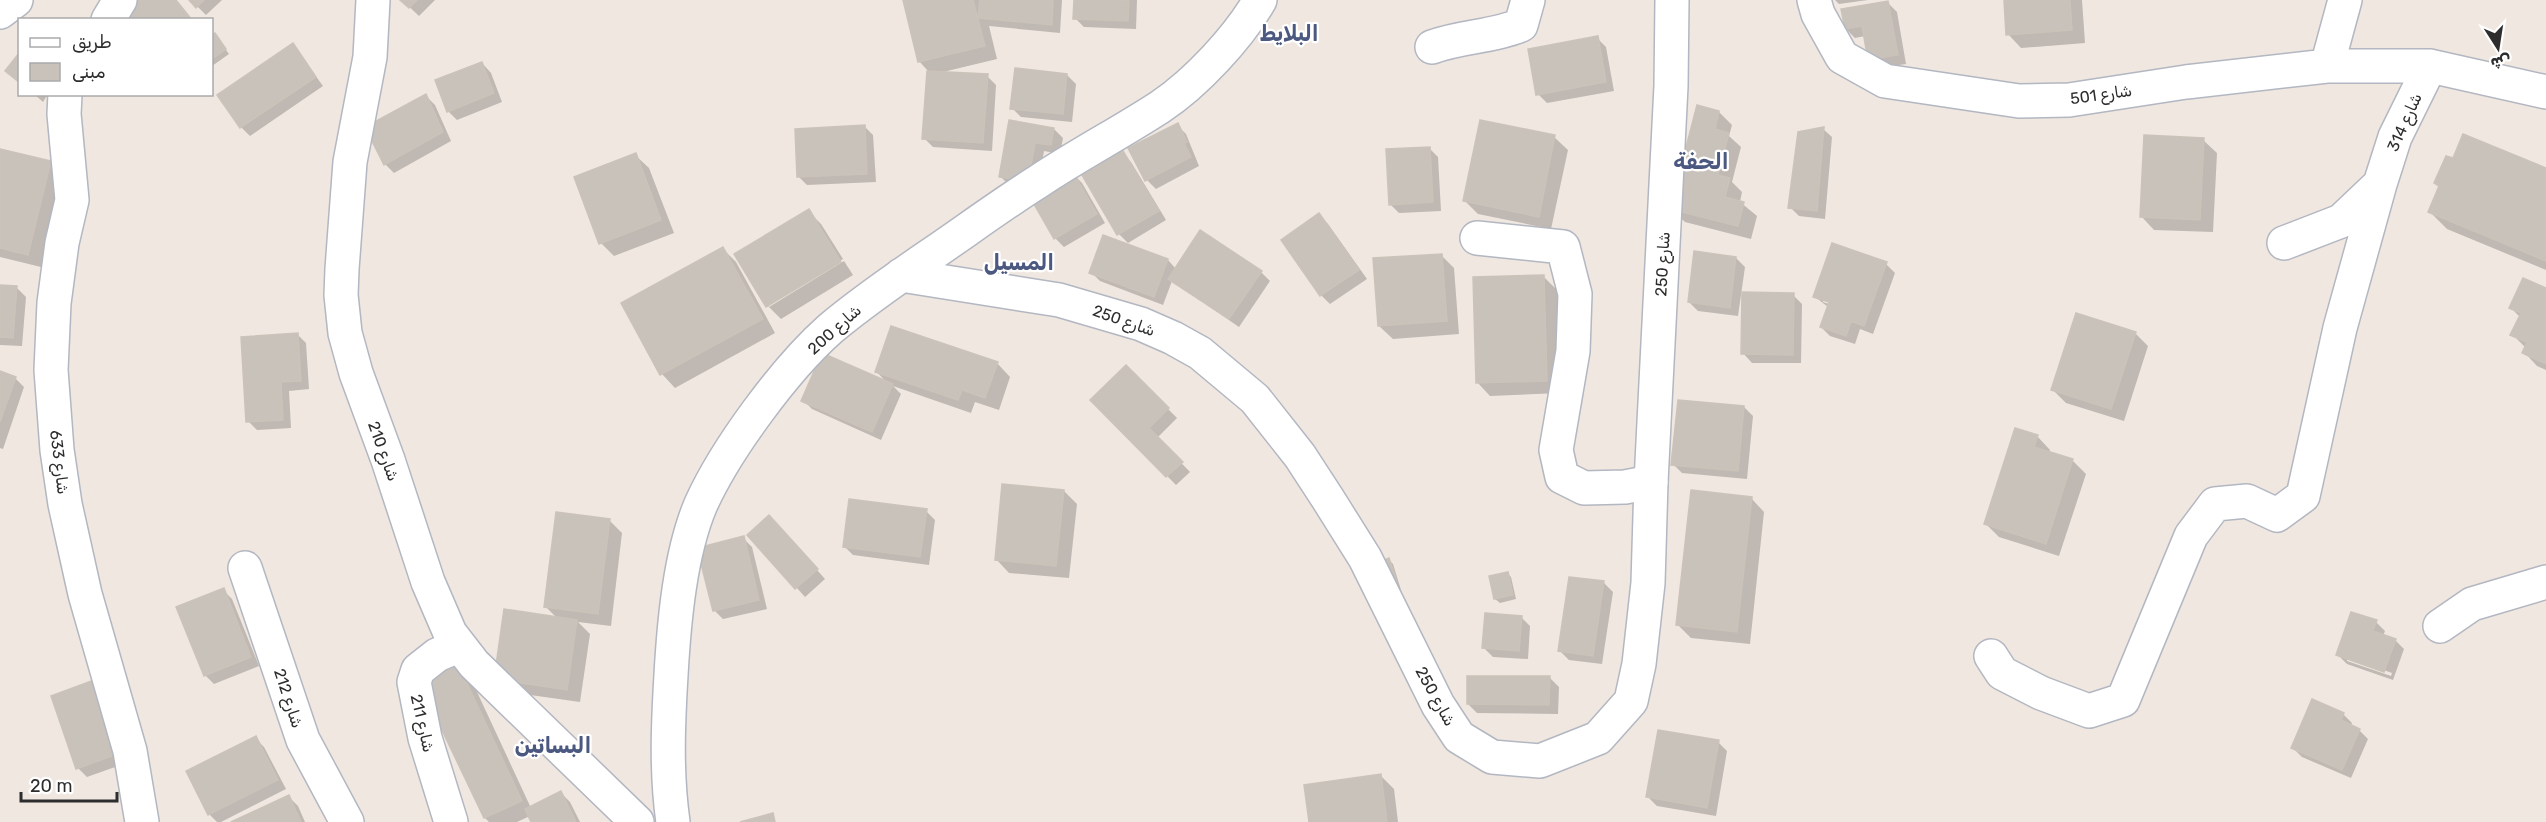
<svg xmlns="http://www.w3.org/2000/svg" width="2546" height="822" font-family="Rubik,Cairo,sans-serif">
<rect width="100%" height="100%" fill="#efe7e0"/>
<path fill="#0003" fill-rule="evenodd" d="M191 0H222L206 15Z
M402 0H435L419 16Z
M904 0H1062L1060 33 989 26 997 59 943 72 987 76 996 85 992 151 933 147 924 138 928 71 919 61Z
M1076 0H1137L1136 29 1084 27 1075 18Z
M1835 0H1868L1839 4Z
M2005 0H2082L2085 43 2021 48 2008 34Z
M1888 3 1897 12 1906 64 1878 68 1865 36 1855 38 1846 29Z
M215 35 229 54 212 66V37Z
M1597 38 1606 47 1614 91 1547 103 1538 94Z
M293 45 323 86 250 136 241 127Z
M482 63 491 73 502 102 457 120 448 111Z
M1067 75 1076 84 1072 122 1021 117 1012 108Z
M34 94H48L43 102Z
M426 96 435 105 451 141 394 173 385 164Z
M1719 112 1732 125 1729 136 1741 147 1732 182 1742 192 1740 202 1757 216 1751 239 1685 222 1672 209Z
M1010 121 1054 129 1063 138 1060 154 1044 151 1037 190 1009 185 1000 176Z
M1177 125 1186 134 1199 166 1156 189 1147 180Z
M864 126 873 135 876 182 807 185 798 176Z
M1823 129 1832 137 1825 219 1799 216 1790 207Z
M1554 137 1568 150 1551 229 1478 214 1465 201Z
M2203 140 2217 153 2213 232 2154 230 2141 216Z
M1429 148 1438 157 1441 211 1399 213 1390 204Z
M0 150 51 163 64 176 41 267 0 257Z
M1122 153 1131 162 1166 220 1128 243 1119 234Z
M635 155 649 168 674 233 614 256 601 243Z
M2546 170V270L2447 229 2430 212 2440 187 2436 183Z
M1073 174 1082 183 1105 223 1064 247 1055 238Z
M808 211 821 224 843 259 769 303V307L844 261 853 275 781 319 768 306Z
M1319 215 1328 224 1367 279 1330 304 1321 295 1283 241Z
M1104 237 1168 260 1176 269 1261 272 1270 281 1239 327 1172 281 1163 305 1100 281 1091 272Z
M723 249 736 262 775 333 675 388 662 374 623 304Z
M1441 255 1454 268 1459 334 1393 339 1379 326Z
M1736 258 1745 267 1738 316 1698 311 1689 302Z
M1886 264 1895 273 1873 334 1860 329 1855 344 1830 336 1821 327 1828 307 1814 296ZM1823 299 1836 304 1835 306 1823 302Z
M1544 277 1557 290 1560 393 1490 396 1477 382Z
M0 286 17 288 26 297 22 346 0 345Z
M2546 290V370L2537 366 2524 352 2526 348 2512 334 2520 317 2511 308Z
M1793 295 1802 304 1801 363H1752L1743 353Z
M2135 333 2148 346 2124 421 2066 403 2053 390Z
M297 334 306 343 309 389 289 391 291 428 257 430 248 421Z
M997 363 1010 377 999 410 975 402 971 413 893 386 901 394 881 440 812 409 803 400 888 384 877 372Z
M1126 367 1177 418 1157 438 1190 472 1176 485 1092 400Z
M0 373 15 378 24 387 3 449 0 448Z
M1744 407 1753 416 1747 479 1682 473 1673 464Z
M2037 436 2050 450 2049 453 2073 461 2086 474 2059 556 1999 537 1986 524Z
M1064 491 1077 504 1069 578 1009 573 996 559Z
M1751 498 1764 512 1750 644 1691 638 1678 625Z
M926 511 935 520 929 565 853 555 844 546Z
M609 520 622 533 611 626 578 622 590 634 580 702 509 692 557 618 546 607Z
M778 526 825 579 805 597 797 588Z
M743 538 752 547 767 609 723 619 714 610Z
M1389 560 1393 564 1401 590 1391 593Z
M1507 573 1511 577 1516 599 1500 603 1495 599Z
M1604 583 1613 592 1602 664 1569 660 1560 651Z
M223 590 232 599 259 666 214 684 205 675Z
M1521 617 1530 626 1528 659 1493 657 1484 648Z
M2376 622 2385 631 2383 636 2395 640 2404 649 2393 680 2347 664 2338 655ZM2347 657 2392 673 2391 676 2347 661Z
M457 666 471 679 531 808 561 793 570 802 580 822H533L530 816 517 822H489L485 818 421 683Z
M1550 678 1559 687 1558 714 1477 713 1468 704Z
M52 697 132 761 87 777 78 768Z
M2343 714 2352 723 2351 726 2359 730 2368 739 2351 778 2302 757 2293 748Z
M255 738 264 747 286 789 221 822H217L209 814 188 772Z
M1718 742 1727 751 1716 816 1657 806 1648 797Z
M1381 776 1394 789 1398 822H1310Z
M289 797 298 806 305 822H234Z"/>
<path fill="#c8c2bb" stroke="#cbc3b9" stroke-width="1.5" d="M136 0H176L192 20H126Z
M189 0H204L196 8Z
M400 0H417L409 8Z
M903 0H973L985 46 918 62Z
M980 0H1053L1052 25 978 18Z
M1074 0H1129L1128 21 1073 19Z
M2004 0H2070L2072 30 2006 35Z
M1888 1 1898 55 1868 60 1862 26 1845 29 1841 9Z
M215 33 226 49 212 59V35Z
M1598 36 1606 82 1536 95 1528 49Z
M293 43 316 77 240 128 217 95Z
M20 52V83L5 71Z
M482 62 494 93 447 112 435 80Z
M1015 68 1067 74 1063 114 1010 109Z
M927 71 988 74 983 143 922 139Z
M426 94 443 132 384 165 365 127Z
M1697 105 1719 111 1715 129 1729 133 1718 175 1730 178 1725 197 1744 202 1738 226 1670 209Z
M1009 120 1054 128 1051 145 1035 143 1028 182 999 177Z
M1480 120 1555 135 1539 217 1463 201Z
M1178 123 1187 142 1184 143 1191 157 1145 181 1128 148Z
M865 125 867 174 797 177 795 129Z
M1824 127 1817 211 1788 208 1798 132Z
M2463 134 2546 168V261L2428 212 2439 186 2434 183 2446 156 2453 158Z
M2144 135 2204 138 2200 220 2140 217Z
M1430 147 1433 202 1389 205 1386 149Z
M0 149 51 161 28 255 0 248Z
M1123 151 1159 211 1117 235 1082 175Z
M636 153 661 220 599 244 574 177Z
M1073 172 1097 214 1054 239 1030 197Z
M809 209 841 262 766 307 734 254Z
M1319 213 1359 270 1320 296 1281 240Z
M1200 230 1262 271 1229 319 1168 279Z
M1103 235 1168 259 1154 297 1089 273Z
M1832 243 1887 262 1864 326 1851 321 1846 336 1820 327 1829 302 1813 297Z
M723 247 763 319 660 375 621 303Z
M1694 251 1736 257 1730 308 1688 302Z
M1442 254 1447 321 1378 326 1373 258Z
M1544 275 1547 381 1476 383 1473 277Z
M2523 278 2546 288V364L2522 353 2527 342 2510 335 2521 313 2509 308Z
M0 285 17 286 13 338 0 337Z
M1742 292 1794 293 1793 355 1741 354Z
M2076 313 2136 332 2111 409 2051 390Z
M891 326 998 362 985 398 962 390 958 400 875 372Z
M298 333 301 381 281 382 283 420 246 422 241 337Z
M822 353 893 384 872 432 801 401Z
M1126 365 1169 408 1149 428 1183 462 1166 477 1090 400Z
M0 371 16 377 0 422Z
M1678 400 1744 406 1738 471 1671 465Z
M2015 428 2038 435 2034 447 2073 459 2046 544 1984 524Z
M1002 484 1064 490 1056 566 995 560Z
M1691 490 1752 497 1737 632 1676 625Z
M849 499 927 509 920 557 843 547Z
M556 512 610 519 598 614 544 607Z
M769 515 818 569 795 589 747 535Z
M744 536 759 600 713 611 697 548Z
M1389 558 1398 586 1385 590 1377 563Z
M1508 572 1513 595 1494 599 1489 576Z
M1569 577 1604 581 1593 656 1558 651Z
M224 588 251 657 204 676 176 607Z
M504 609 577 620 567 690 494 679Z
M2351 612 2377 620 2373 631 2396 639 2384 672 2336 655Z
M1485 613 1522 616 1519 651 1482 648Z
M458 664 522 801 484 818 419 682Z
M1467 676H1550L1549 705 1467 704Z
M97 679 123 752 76 769 51 696Z
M2312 699 2344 713 2341 720 2360 729 2342 770 2291 748Z
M1658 730 1719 740 1707 808 1646 797Z
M256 736 278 780 208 815 186 771Z
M1381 774 1387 822H1309L1304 785Z
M561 791 576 822H531L525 809Z
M289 795 301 822H231Z
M773 813 775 822H740Z"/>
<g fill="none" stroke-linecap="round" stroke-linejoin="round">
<defs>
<path id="minor" d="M373 0 370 57 350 162 342 269 341 295 345 333 356 373 388 460 428 582 450 633 474 664 637 822
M1814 0 1818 14 1842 57 1885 81 2019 101 2069 100 2186 82 2327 66H2430L2546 92
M0 12 16 0
M108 20 120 0
M1432 47C1462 36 1493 37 1521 25L1528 0
M2327 66 2345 0
M65 94 64 114 72 200 62 243 54 303 51 370 57 450 65 504 85 594 130 751 142 822
M1477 238 1563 247 1575 294 1573 351 1556 450 1562 477 1584 488 1625 487 1651 482
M2284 243 2341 221 2380 184 2395 137 2430 66
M245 568 303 740 347 822
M2440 626 2472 604 2546 582
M1991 656 2002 673 2041 693 2089 711 2123 700 2191 536 2215 504 2247 501 2277 515 2303 496 2340 328 2380 184
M451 822 425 738 414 682 418 670 437 655 458 646"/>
<path id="secondary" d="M901 275 1059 300 1141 324 1173 338 1200 353 1255 399 1300 456 1328 499 1365 558 1438 705 1459 737 1492 757 1540 761 1598 738 1631 701 1639 664 1648 583 1651 482 1671 86 1672 0
M673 822C666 773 668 725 671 675 674 622 680 553 701 504 726 449 785 369 830 329 863 301 900 276 935 252 970 228 1004 203 1039 181 1078 155 1120 133 1160 107 1196 83 1238 38 1260 0"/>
</defs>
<use href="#minor" stroke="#b3b7c1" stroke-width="36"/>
<use href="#secondary" stroke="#b3b7c1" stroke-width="36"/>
<use href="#minor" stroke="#fff" stroke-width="33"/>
<use href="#secondary" stroke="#fff" stroke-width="33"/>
</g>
<g text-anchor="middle" stroke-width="4.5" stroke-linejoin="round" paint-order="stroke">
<g font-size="16" fill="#2d2d2d" stroke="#fff">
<text transform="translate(2101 94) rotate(-8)" y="6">شارع 501</text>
<text transform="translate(2404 122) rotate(-66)" y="6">شارع 314</text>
<text transform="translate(1662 264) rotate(-87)" y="6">شارع 250</text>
<text transform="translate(1124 320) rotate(19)" y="6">شارع 250</text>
<text transform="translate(834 329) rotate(-42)" y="6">شارع 200</text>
<text transform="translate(384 451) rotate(70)" y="6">شارع 210</text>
<text transform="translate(60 462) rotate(83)" y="6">شارع 633</text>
<text transform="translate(1436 696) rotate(61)" y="6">شارع 250</text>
<text transform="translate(289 698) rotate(72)" y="6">شارع 212</text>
<text transform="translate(423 723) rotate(77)" y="6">شارع 211</text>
</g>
<g font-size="22" font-weight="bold" fill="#4b5880" stroke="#fff">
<text x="1289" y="41">البلايط</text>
<text x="1701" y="169">الحفة</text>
<text x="1019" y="270">المسيل</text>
<text x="553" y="753">البساتين</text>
</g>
</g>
<rect x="18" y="18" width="195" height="78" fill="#ffffff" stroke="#ababab" stroke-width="1.5"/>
<rect x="30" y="38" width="30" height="9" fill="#ffffff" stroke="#ababab" stroke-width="1.5"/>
<text x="72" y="48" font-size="18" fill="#2d2d2d">طريق</text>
<rect x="30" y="63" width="30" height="18" fill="#c8c2bb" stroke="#ababab" stroke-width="1.5"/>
<text x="72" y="78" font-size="18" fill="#2d2d2d">مبنى</text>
<g transform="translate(2498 48) rotate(168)" stroke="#ffffff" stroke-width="4.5" paint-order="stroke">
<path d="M0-4.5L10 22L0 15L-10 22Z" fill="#2d2d2d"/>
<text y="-9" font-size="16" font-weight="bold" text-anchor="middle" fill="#2d2d2d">ش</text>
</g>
<path d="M21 792v9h96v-9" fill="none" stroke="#2d2d2d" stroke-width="3"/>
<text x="30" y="792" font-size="18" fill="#2d2d2d" stroke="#ffffff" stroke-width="4.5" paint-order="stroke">20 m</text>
</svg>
